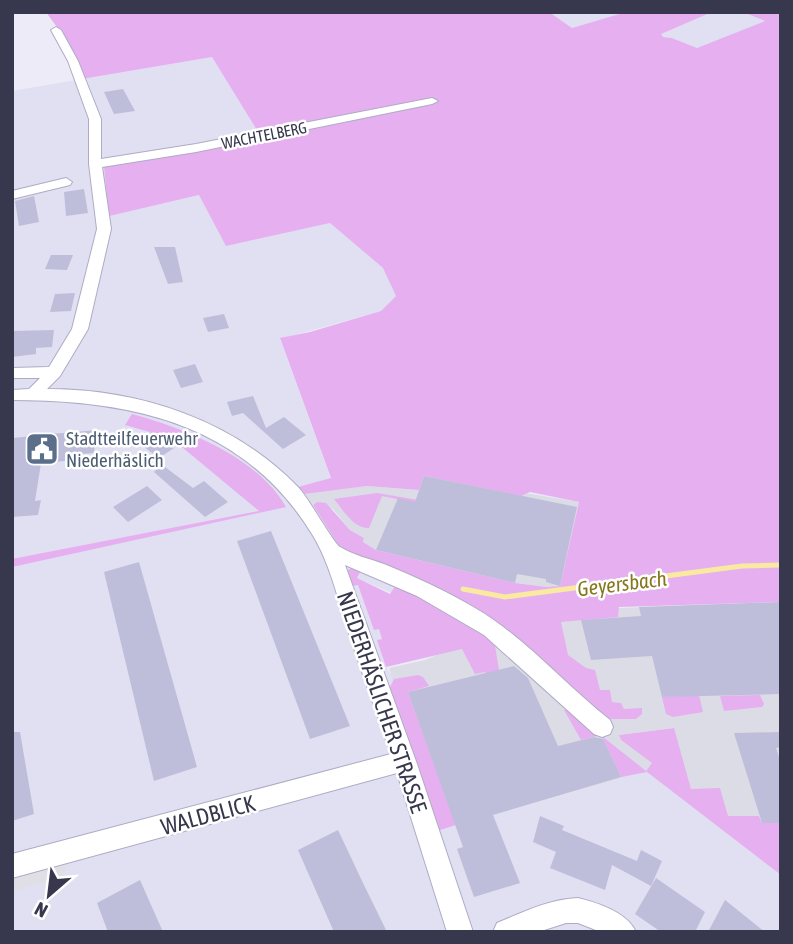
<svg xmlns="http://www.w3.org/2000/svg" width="793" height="944" font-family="'Asap Condensed',sans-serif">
<rect width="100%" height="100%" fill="#ecebf7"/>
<path fill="#e1dff2" d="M549 12H626L572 28Z
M712 12H743L766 21 697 48 672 38 663 37 660 34Z
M212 57 260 136 109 215 200 195 227 245 330 223 383 268 396 296 381 311 280 339 331 479 299 487 313 505 336 543 510 640 495 646 479 629 356 578 362 569H349L358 584 374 629 379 628 382 639 378 640 386 667 394 679 438 831 646 771 781 875V932H12V91Z"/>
<path fill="#dcdce7" d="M424 476 579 502 560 586 547 587 515 583 376 550 363 542 364 538 350 530 333 509 317 502 313 505 305 494 367 486 419 490Z
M781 602V826L780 823H762L759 816 728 817 691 789 673 728 619 735 621 740 653 763 646 771 437 831 389 668 425 660 484 634 495 646 510 640 537 645 561 622 581 620 619 608Z"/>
<path fill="#e6afef" d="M46 12H549L572 28 626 12H712L661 34 663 37 672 38 697 48 765 21 743 12H781V602L619 607 618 617 561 622 568 655 586 668 595 670 600 690H610L612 702 621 703 624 709 642 708V714L636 719H608L539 664 339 546 313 505 317 502 326 503 350 530 364 538 363 542 376 550 515 583 547 587 560 586 579 502 530 492 521 496 424 476 419 490 367 486 305 494 298 487 331 478 280 338 310 332 381 311 396 296 383 268 330 223 226 246 199 195 109 216 104 167 261 137 212 57 82 79 59 30Z
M132 414C184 428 258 457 286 507L12 567V559L259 511 171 438 125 425Z
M377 493 424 501 428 505 382 496 369 528C354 529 343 510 334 499Z
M354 566 362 568 357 578 390 594 396 585 479 629 495 646 499 670 539 801 485 672 475 674 462 649 386 667 377 640 382 639 379 629 374 630 358 585 352 586 347 571Z
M418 675 423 677 429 686 408 692 456 825 437 831 389 689 394 679Z
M699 695 703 712 673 717 666 714 662 697Z
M760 695 764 704 762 707 724 711 720 696Z
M564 710H569L646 771 652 763 621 740 619 735 674 728 691 789 720 788 728 816H759L762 823H780L781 875 647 772 621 777 601 735 581 740Z"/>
<path fill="#dfdfe5" d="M74 852 61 878 12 891V868Z"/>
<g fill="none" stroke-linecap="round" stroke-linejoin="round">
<path stroke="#f9e9a1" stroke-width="5" d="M463 589 505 597 742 566 781 565"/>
</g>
<path fill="#bfbeda" d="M123 89 135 111 114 114 104 92Z
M84 189 88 213 66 216 64 192Z
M34 196 39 222 19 226 15 201Z
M154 247H175L183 282 168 284Z
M51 255H73L67 270 45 269Z
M75 293 71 311 50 312 55 294Z
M224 314 229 328 208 332 203 318Z
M54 330 52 347 36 348V354L12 357V331Z
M195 364 203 382 181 388 173 370Z
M253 396 266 428 284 417 306 435 283 449 243 413 232 416 227 402Z
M97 430 94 453 69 455 76 457V460L41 463 35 501 41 500 38 515 12 517V438L44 435 42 449 45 450 51 434Z
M151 432 174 448 159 458 136 441Z
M161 464 193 488 204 481 228 502 205 517 154 472Z
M424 476 577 507 560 586 546 582V579L517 574 515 583 376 550 398 498 415 502Z
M147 486 162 500 128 522 113 507Z
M271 531 350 726 310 739 237 541Z
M139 562 197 767 154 781 104 572Z
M781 602V694L662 697 652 656 591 660 581 620 641 616 639 607Z
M514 666 528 678 558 746 594 737 603 739 621 777 493 815 520 883 474 897 457 849 463 847 408 692Z
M12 732H20L34 814 12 821Z
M781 732V747L776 748 781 763V823H762L734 733Z
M540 816 564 826 562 830 637 861 641 850 662 861 651 886 612 865 605 890 550 868 556 852 533 842Z
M338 830 363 883 387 932H334L298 850Z
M656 878 705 912 695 932H661L635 914Z
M140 880 163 932H108L97 903Z
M725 900 765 932H708Z"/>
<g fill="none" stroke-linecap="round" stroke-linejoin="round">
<defs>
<path id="minor" d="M56 27 61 30 78 61 101 119V159L196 144 432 98 438 101 432 104 196 152 102 167 111 229 88 329 60 376 47 389C140 389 233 420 298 487 308 497 334 544 340 547 353 555 370 559 384 564 416 577 446 591 475 608 526 638 564 684 610 720L613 727 610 734 602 737 594 734 484 635 417 596 345 565 417 764 473 932H447L397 773 12 878V854L391 754C377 713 362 674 349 633 338 600 330 563 312 534 244 424 133 400 12 400V390L29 389 40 378H12V368L49 367 72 329 97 229 89 164V119L68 61 51 30Z
M66 178 72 182 70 185 12 199V191Z
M578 898C598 903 627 912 636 932H601L578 923H566L538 932H493L497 923C523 912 550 899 578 898Z"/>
</defs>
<use href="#minor" stroke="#adacc4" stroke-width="2"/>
<use href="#minor" fill="#fff" fill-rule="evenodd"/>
</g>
<defs>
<symbol id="civic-square" viewBox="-11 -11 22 22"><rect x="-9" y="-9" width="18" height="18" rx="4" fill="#5c6f8a" stroke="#fff"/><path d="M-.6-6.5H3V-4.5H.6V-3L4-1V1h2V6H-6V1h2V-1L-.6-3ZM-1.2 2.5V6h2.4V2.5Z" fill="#fff"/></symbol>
</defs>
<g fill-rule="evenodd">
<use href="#civic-square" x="23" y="430" width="38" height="38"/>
</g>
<g text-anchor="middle" stroke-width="5" stroke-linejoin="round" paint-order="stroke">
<g font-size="16" fill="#37374d" stroke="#fff">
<text transform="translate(264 135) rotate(-11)" y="6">WACHTELBERG</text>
</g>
<g font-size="19" fill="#4e5e75" stroke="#fff" text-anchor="start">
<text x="66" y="445">Stadtteilfeuerwehr<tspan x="66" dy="22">Niederhäslich</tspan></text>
</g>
<g font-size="21" font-style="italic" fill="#87761b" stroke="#fff">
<text transform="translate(622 584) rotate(-7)" y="7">Geyersbach</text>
</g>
<g font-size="23" fill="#37374d" stroke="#fff">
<text transform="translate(382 702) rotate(71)" y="8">NIEDERHÄSLICHER STRASSE</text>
<text transform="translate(208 815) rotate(-15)" y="8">WALDBLICK</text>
</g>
</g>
<rect width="793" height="944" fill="none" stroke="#37374d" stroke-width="28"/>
<g transform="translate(49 895) rotate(208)" stroke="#ffffff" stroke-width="5" paint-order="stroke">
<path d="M0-5L12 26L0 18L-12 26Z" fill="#37374d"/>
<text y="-10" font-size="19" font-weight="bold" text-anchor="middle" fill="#37374d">N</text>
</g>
</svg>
